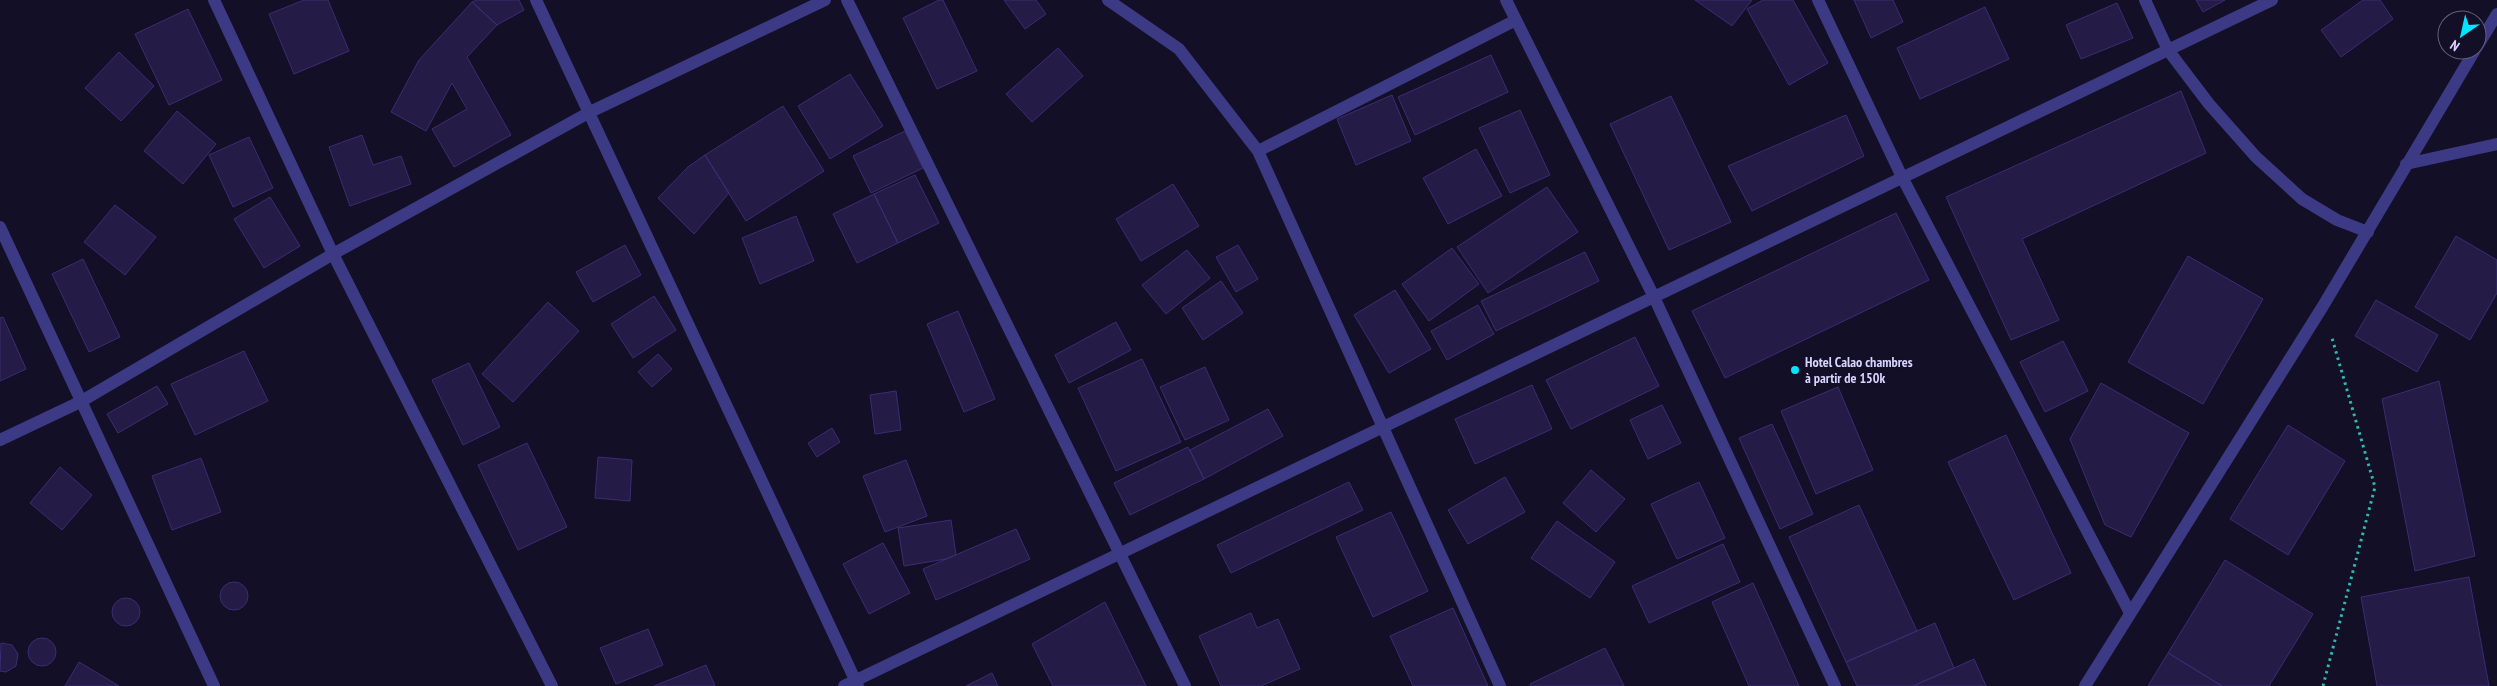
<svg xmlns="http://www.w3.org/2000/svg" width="2497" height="686" font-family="'PT Sans Narrow',sans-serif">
<rect width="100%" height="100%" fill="#130f26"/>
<path fill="#241b47" stroke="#3b2d73" d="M304 0H328L349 51 294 74 269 14Z
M477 0H519L524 10 497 25 472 2Z
M939 0H943L977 71 937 89 903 18Z
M1004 0H1036L1046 14 1025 29Z
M1695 0H1752L1732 26Z
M1763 0H1793L1828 63 1789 85 1747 9Z
M1854 0H1893L1903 22 1871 38Z
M2196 0H2225L2203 12Z
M2363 0H2380L2393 19 2341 57 2321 30Z
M472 2 497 25 467 57 511 135 454 167 432 129 467 109 452 83 426 131 391 112 419 60Z
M2117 3 2133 38 2081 59 2066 25Z
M1985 7 2009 59 1920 99 1897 48Z
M188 9 222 80 169 105 135 34Z
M1058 48 1083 76 1032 122 1006 94Z
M119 52 154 86 121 121 85 88Z
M1491 55 1508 92 1415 135 1398 97Z
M850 74 883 126 830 159 798 106Z
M2181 91 2206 153 2022 239 2059 320 2011 340 1946 197Z
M1392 95 1411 141 1356 165 1337 119Z
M1671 96 1731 222 1669 250 1610 124Z
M783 106 824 171 746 221 705 155Z
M1520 110 1550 175 1510 193 1479 128Z
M177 111 216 144 183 184 144 151Z
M1846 115 1864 156 1752 211 1728 166Z
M905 131 923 168 871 193 853 156Z
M362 135 373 165 401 156 411 184 350 206 329 147Z
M249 137 273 188 233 207 209 155Z
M1476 149 1502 196 1448 224 1423 178Z
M705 155 729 193 694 234 658 198 688 167Z
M915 175 939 223 898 243 874 194Z
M1173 184 1199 226 1141 261 1116 219Z
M1547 187 1578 232 1488 293 1457 247Z
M874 194 898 243 857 263 833 214Z
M270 197 300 246 264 268 234 219Z
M115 205 156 237 125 275 84 242Z
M1896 213 1929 280 1725 378 1692 311Z
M796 216 814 261 760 284 742 238Z
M2456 236 2497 260V293L2470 340 2415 307Z
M625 245 641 275 593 302 576 272Z
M1238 245 1258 279 1236 292 1216 257Z
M1452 248 1479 284 1429 321 1402 284Z
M1187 250 1210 278 1166 314 1142 285Z
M1585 252 1599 281 1496 331 1481 301Z
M2188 256 2263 299 2203 404 2128 362Z
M83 259 120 337 89 352 52 274Z
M1221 281 1243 313 1203 340 1182 308Z
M1395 290 1431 349 1389 373 1354 315Z
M654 296 676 330 633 358 611 324Z
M2376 300 2438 335 2417 372 2355 336Z
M548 302 579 331 513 402 482 374Z
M1478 305 1494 334 1447 360 1431 331Z
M958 311 995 399 964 412 927 324Z
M3 317 26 369 0 381V318Z
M1116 322 1131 350 1069 383 1055 355Z
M1635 337 1659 386 1571 429 1546 380Z
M2063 341 2088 391 2045 412 2020 362Z
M244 351 268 401 195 435 171 384Z
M658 354 672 369 652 387 638 372Z
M1142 359 1181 442 1116 471 1078 388Z
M469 363 500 427 463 445 432 380Z
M1205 367 1229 420 1185 440 1160 387Z
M2439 381 2475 556 2415 571 2382 399Z
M2101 383 2189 433 2131 537 2105 525 2070 439Z
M1532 385 1552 429 1475 464 1455 419Z
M157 386 168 404 118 433 107 414Z
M1838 387 1873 470 1816 494 1781 411Z
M896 391 901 430 875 434 870 395Z
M1662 405 1681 443 1648 459 1630 420Z
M1268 409 1283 436 1204 479 1190 450Z
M1772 424 1813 514 1780 529 1739 438Z
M2288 425 2345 461 2288 555 2230 519Z
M832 428 840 442 817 457 808 443Z
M2006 435 2071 573 2014 600 1948 462Z
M527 443 567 527 518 550 478 465Z
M1188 447 1204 479 1130 515 1114 483Z
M598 457 632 460 630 501 595 498Z
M201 458 221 512 172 530 152 476Z
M906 460 927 516 885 532 863 476Z
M60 467 92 495 62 530 30 503Z
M1591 470 1625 499 1596 532 1563 503Z
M1505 477 1525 512 1468 544 1448 510Z
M1349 482 1363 510 1231 573 1217 545Z
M1699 482 1725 538 1677 559 1651 504Z
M1859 505 1917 631 1846 662 1789 537Z
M1391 512 1428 591 1373 617 1336 537Z
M951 520 956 555 946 559 904 566 898 528Z
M1557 521 1615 562 1590 598 1531 558Z
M1016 529 1030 559 936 600 923 569Z
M883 543 910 593 869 614 843 564Z
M1723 544 1740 582 1649 623 1632 586Z
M2225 560 2313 614 2269 686H2222L2168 653Z
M2469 577 2489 686H2377L2361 597Z
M220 596a14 14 0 1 1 28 0a14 14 0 1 1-28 0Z
M1753 583 1799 686H1749L1712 602Z
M112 612a14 14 0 1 1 28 0a14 14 0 1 1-28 0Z
M1105 602 1146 686H1053L1032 644Z
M1453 608 1488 686H1413L1390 636Z
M1251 613 1257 628 1278 619 1300 669 1261 686H1221L1199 636Z
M1935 623 1954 668 1913 686H1857L1846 662Z
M648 629 663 665 616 684 600 648Z
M28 652a14 14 0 1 1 28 0a14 14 0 1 1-28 0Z
M1 643 12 645 18 654 16 666 6 672 0 671Z
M1605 648 1624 686H1531L1530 684Z
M2168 653 2222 686H2148Z
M1974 659 1986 686H1913L1954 668Z
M79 662 119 686H65Z
M706 665 715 686H654Z
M992 673 998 686H966Z"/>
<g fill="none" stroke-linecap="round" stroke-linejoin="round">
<path stroke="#2fb8b0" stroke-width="3" stroke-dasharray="2.5 4" stroke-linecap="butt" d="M2323 686 2375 487 2332 338"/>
<path stroke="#3d3a85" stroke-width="12" d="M214 0 333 254 552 686
M536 0 858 686
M847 0 1185 686
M1108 0 1179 49 1258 151 1500 686
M1506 0 1654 297 1835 686
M1818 0 1902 177 2130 613
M2145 0 2168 50 2209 104 2256 157 2302 199 2337 220 2368 232
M1258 151 1516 20
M2406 164 2497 144
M0 227 214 686
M0 440 80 402 333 254 590 112 825 0
M844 686 2272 0"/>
<path stroke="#3d3a85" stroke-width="12" d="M2477 47 2497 14
M2085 686 2323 306 2475 50"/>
</g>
<circle fill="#00e5ff" stroke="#130f26" stroke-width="2" cx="1795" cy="370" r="5"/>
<g text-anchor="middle" stroke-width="5" stroke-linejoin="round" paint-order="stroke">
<g font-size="14" font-weight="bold" fill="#d9d4ff" stroke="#130f26" text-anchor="start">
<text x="1805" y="367">Hotel Calao chambres<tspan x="1805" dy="16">à partir de 150k</tspan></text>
</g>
</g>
<g transform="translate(2462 35) rotate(214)"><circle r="24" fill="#130f26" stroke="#625e7d"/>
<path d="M0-4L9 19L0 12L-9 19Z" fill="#00e5ff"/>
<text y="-8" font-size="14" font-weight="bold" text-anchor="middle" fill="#d9d4ff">N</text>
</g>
</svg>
